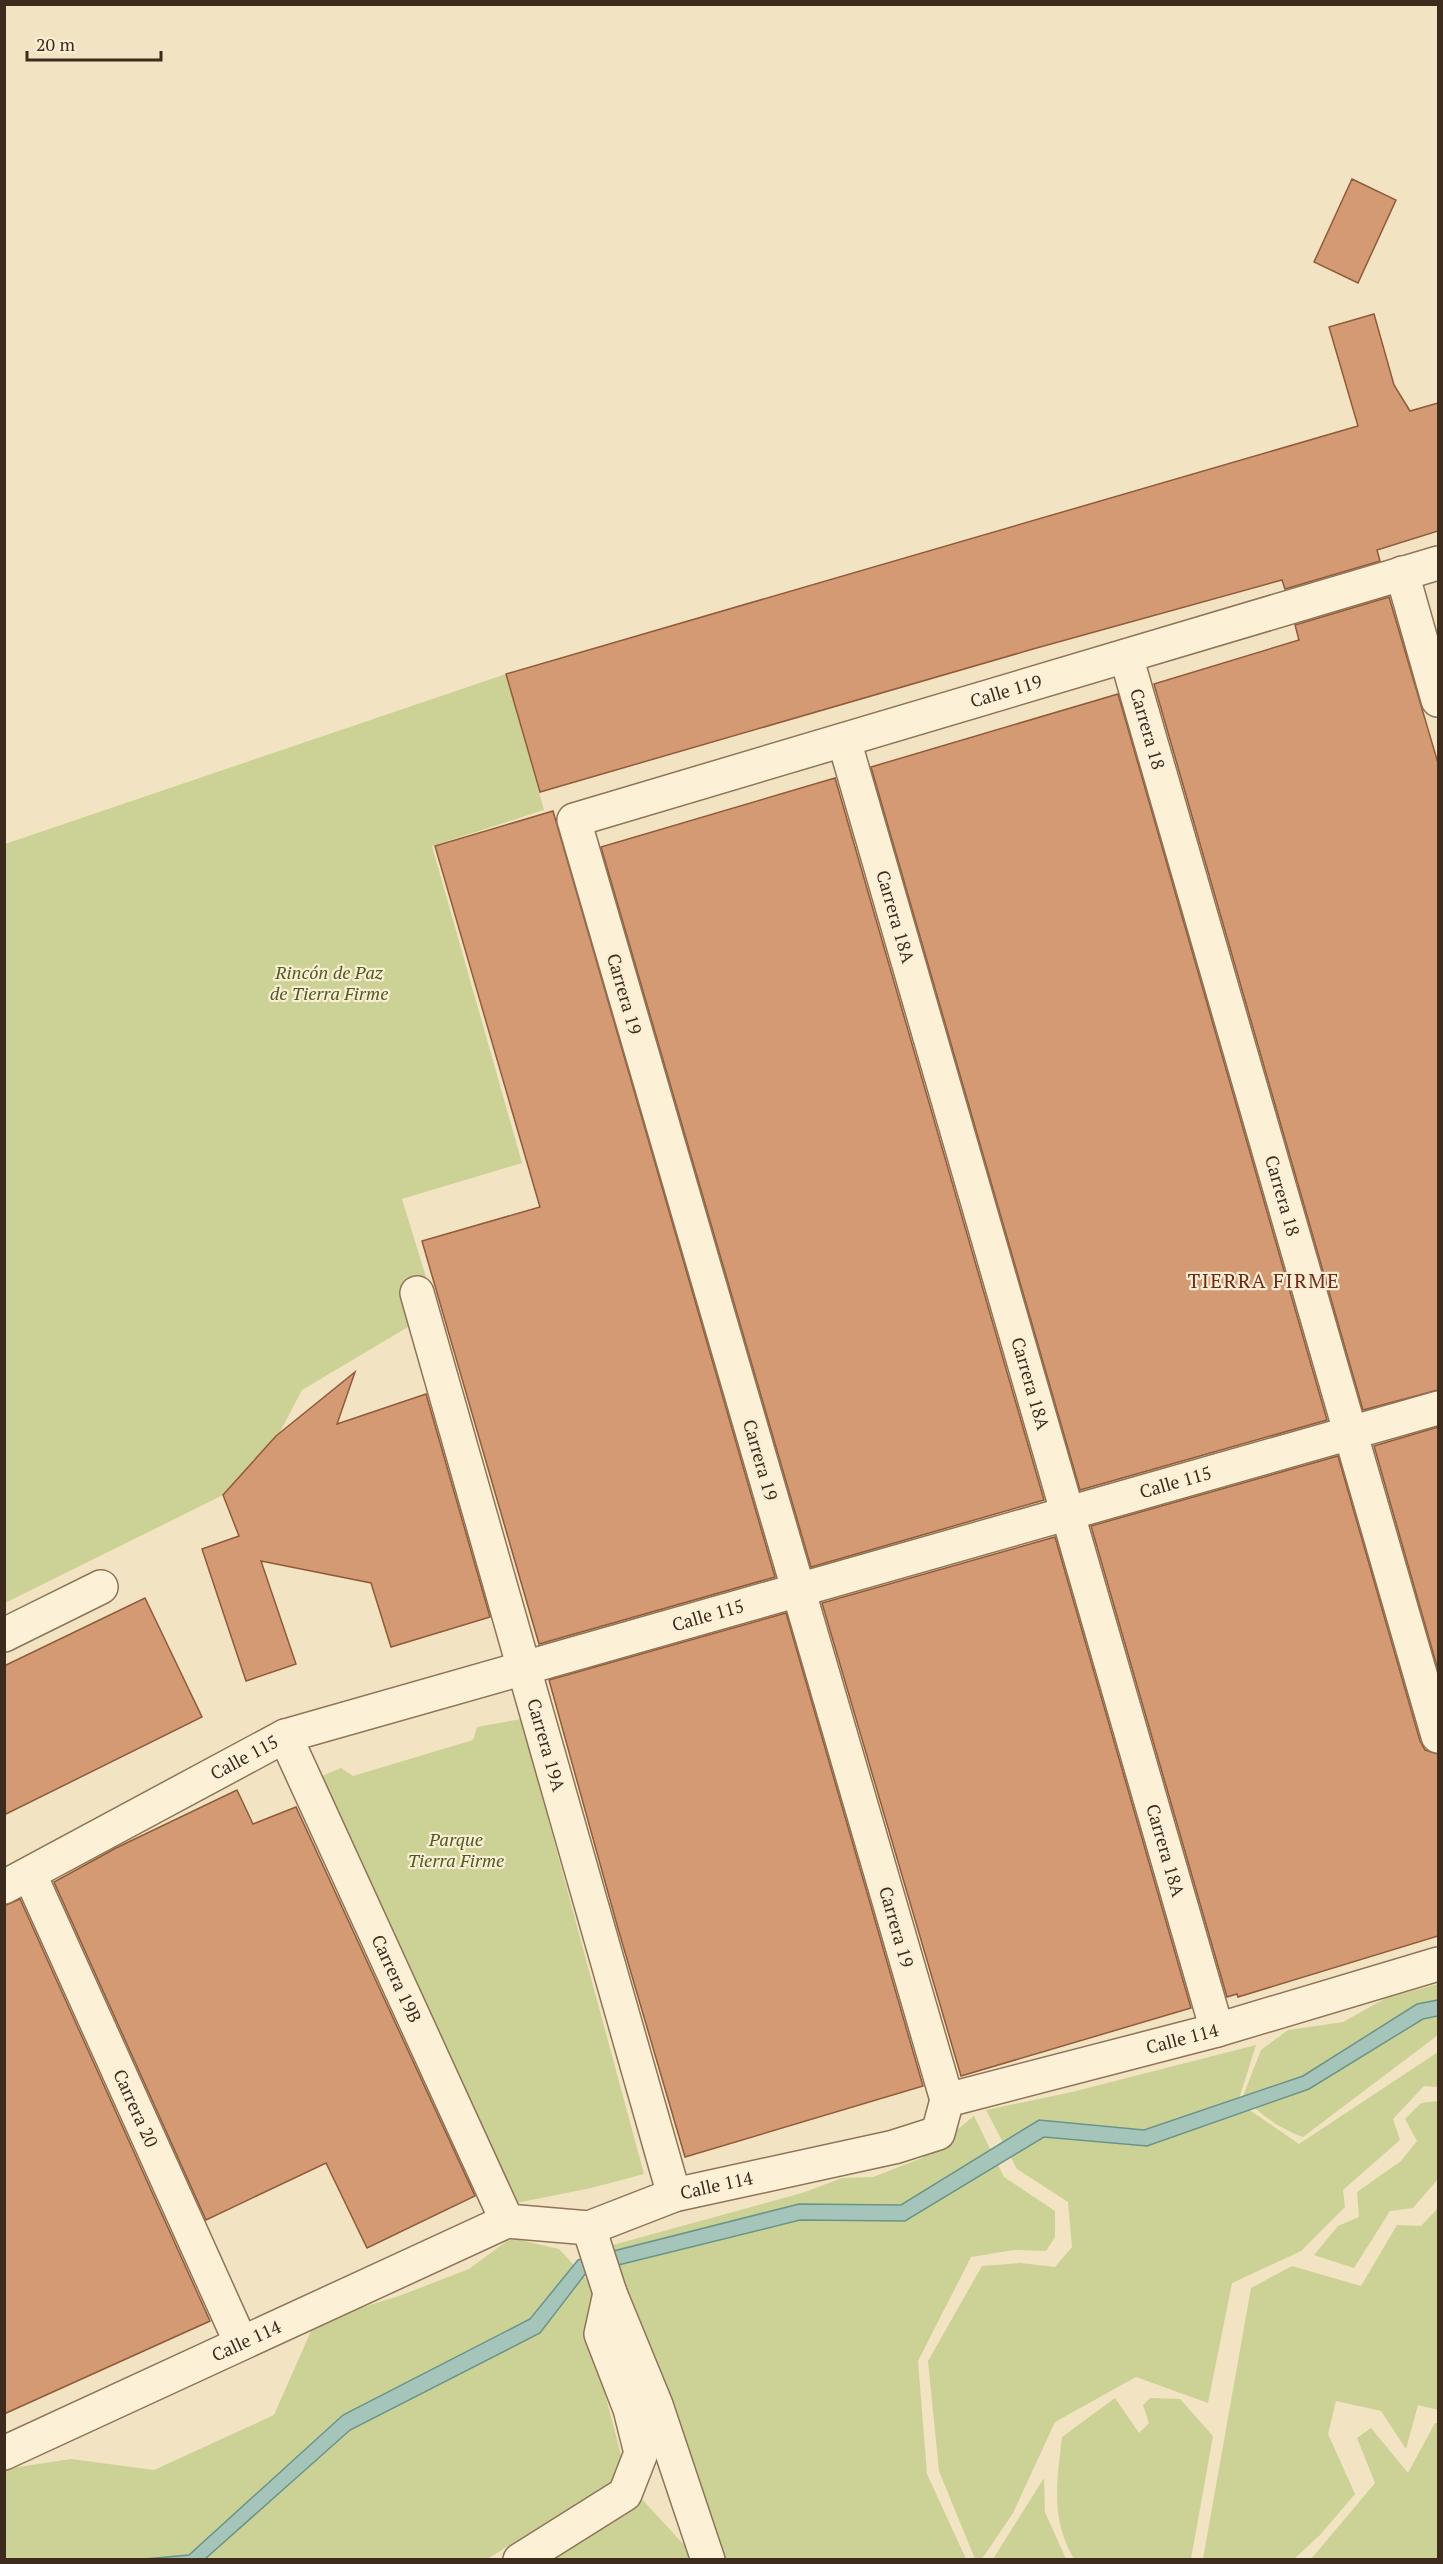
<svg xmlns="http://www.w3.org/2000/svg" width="1443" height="2564" font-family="'PT Serif',serif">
<rect width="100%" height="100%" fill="#f2e3c2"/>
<path fill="#ccd295" d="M506 674 544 810 432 846 522 1163 402 1199 430 1290 413 1324 302 1390 259 1472 223 1495 5 1603V844Z
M521 1719 644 2174 591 2188 511 2204 315 1779 341 1768 353 1776 473 1740 477 1727Z
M1438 1984V2035L1303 2137C1279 2128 1260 2115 1243 2096L1261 2050 1288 2030 1343 2022 1386 1998Z
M1256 2045 1238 2102 1299 2144 1438 2052V2087L1424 2086 1393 2119 1400 2140 1343 2190 1345 2207 1301 2251 1232 2283 1208 2403 1136 2377 1055 2422 1013 2513 982 2559H975L939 2471 928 2361 982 2266 1020 2263 1055 2267 1072 2247 1068 2202 1017 2169 986 2110 1072 2092Z
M1438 2101V2179L1413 2208 1390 2211 1354 2268 1314 2255 1338 2226 1359 2217 1357 2192 1401 2161 1417 2141 1405 2119 1421 2103Z
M974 2116 1004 2177 1055 2211V2237L1046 2251 1014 2250 971 2257 918 2361 927 2474 966 2559H719L609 2246 802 2193 842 2178 873 2177 922 2158Z
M1438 2208V2410L1418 2405 1406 2449 1381 2411 1336 2401 1328 2434 1355 2494 1320 2535 1294 2559H1203L1251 2288 1292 2266 1361 2286 1397 2225 1421 2226Z
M511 2238 559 2249 591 2284 598 2367 626 2474 487 2559 5 2560V2466L12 2468 71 2459 154 2470 274 2415 315 2322 399 2296 469 2269Z
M1115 2398 1139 2433 1149 2423 1143 2405 1150 2398 1180 2399 1213 2436 1191 2559H1074C1050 2518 1057 2482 1062 2437Z
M1435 2423H1438V2559H1311L1375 2483 1357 2438 1371 2428 1408 2473Z
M1044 2478 1045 2512 1066 2559H993Z
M640 2497 697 2559 546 2560Z"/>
<path fill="#a5c5bb" stroke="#6a9489" stroke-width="1.5" d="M1438 2000V2016L1423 2019 1309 2089 1147 2146 1044 2137 905 2221 800 2220 586 2273 540 2333 350 2430 205 2559 134 2560 189 2555 343 2415 530 2319 578 2260 799 2204 901 2205 1039 2120 1144 2130 1303 2076 1417 2004Z"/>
<path fill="#d49a74" stroke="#905b3a" stroke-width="1.5" d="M1352 179 1396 200 1358 283 1314 262Z
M1374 314 1394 385 1410 411 1438 403V531L1377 550 1380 561 1285 589 1282 580 1033 649 540 792 506 674 1358 426 1329 327Z
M1389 597 1438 763V1390L1363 1410 1154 684 1299 640 1295 625Z
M1118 694 1327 1420 1080 1490 871 767Z
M835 778 1044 1500 811 1567 601 847Z
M553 811 775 1577 539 1644 422 1241 540 1207 435 846Z
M355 1372 337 1424 426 1394 490 1617 391 1647 371 1583 261 1561 296 1664 246 1681 202 1549 239 1536 223 1495 276 1436Z
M1438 1427V1670L1374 1446Z
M1338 1456 1420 1741 1425 1750 1438 1754V1936L1238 1997 1237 1994 1227 1997 1091 1526Z
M1055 1537 1191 2008 961 2076 822 1603Z
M145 1598 202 1717 4 1815V1666Z
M786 1613 923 2086 685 2157 617 1925 549 1680Z
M237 1790 253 1824 296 1807 475 2196 367 2248 326 2163 206 2220 54 1882 116 1848Z
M20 1899 210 2321 4 2414V1906Z"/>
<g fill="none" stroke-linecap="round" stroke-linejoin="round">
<defs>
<g id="minor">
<path d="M1402 573 1438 700"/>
<path id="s1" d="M1126 656 1438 1736"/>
<path id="s2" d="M844 740 1217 2030"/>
<path id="s3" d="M417 1293 674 2195"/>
<path d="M4 1635 101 1587"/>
<path id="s4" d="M285 1736 507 2221"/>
<path id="s5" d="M30 1875 241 2343"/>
<path id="s6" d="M4 1887 285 1736 1438 1408"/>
<path id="s7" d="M947 2100 574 820 1438 563"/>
<path d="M589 2228 610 2293 656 2405 708 2560"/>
<path id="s8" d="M4 2453 507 2221 589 2228 674 2195 894 2147 938 2133 947 2100 1217 2030 1438 1964"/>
<path d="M520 2560 625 2494 641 2453 630 2409 601 2334 610 2293"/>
</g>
</defs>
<use href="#minor" stroke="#8f7457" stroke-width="36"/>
<use href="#minor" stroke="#fcf0d7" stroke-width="33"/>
</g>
<g text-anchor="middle" stroke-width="4.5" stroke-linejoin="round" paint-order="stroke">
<g font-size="18" fill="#3d2c1d" stroke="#f9edd3">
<text dy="6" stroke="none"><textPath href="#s7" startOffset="1784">Calle 119</textPath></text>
<text dy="6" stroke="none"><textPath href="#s1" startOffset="76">Carrera 18</textPath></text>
<text dy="6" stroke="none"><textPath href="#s2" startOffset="184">Carrera 18A</textPath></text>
<text transform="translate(624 994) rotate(74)" y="6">Carrera 19</text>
<text dy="6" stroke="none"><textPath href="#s1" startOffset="562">Carrera 18</textPath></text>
<text dy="6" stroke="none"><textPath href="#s2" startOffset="670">Carrera 18A</textPath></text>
<text transform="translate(760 1460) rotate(74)" y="6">Carrera 19</text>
<text dy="6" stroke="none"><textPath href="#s6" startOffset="1245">Calle 115</textPath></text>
<text dy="6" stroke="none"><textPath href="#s6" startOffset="759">Calle 115</textPath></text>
<text dy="6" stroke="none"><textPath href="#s3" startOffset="470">Carrera 19A</textPath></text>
<text dy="6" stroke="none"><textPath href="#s6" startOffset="273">Calle 115</textPath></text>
<text dy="6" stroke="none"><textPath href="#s2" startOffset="1156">Carrera 18A</textPath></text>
<text transform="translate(896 1927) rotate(74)" y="6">Carrera 19</text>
<text dy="6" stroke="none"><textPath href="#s4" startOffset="267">Carrera 19B</textPath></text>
<text dy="6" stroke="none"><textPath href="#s8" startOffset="1276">Calle 114</textPath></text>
<text dy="6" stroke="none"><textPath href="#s5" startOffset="256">Carrera 20</textPath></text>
<text dy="6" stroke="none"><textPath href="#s8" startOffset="771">Calle 114</textPath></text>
<text dy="6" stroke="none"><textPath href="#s8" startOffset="267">Calle 114</textPath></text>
</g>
<g font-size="18" font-style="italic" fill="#4e5c21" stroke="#f9edd3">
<text x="329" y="979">Rincón de Paz<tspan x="329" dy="21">de Tierra Firme</tspan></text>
<text x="456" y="1846">Parque<tspan x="456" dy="21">Tierra Firme</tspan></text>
</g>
<g font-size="20" letter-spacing="1.5" fill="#6e2818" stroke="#f9edd3">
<text x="1264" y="1288">TIERRA FIRME</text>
</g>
</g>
<rect width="1443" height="2564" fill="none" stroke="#3d2c1d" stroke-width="12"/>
<path d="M27 51v9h134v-9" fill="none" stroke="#3d2c1d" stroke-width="3"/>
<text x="36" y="51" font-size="18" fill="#3d2c1d" stroke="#f9edd3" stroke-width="4.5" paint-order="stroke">20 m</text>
</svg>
